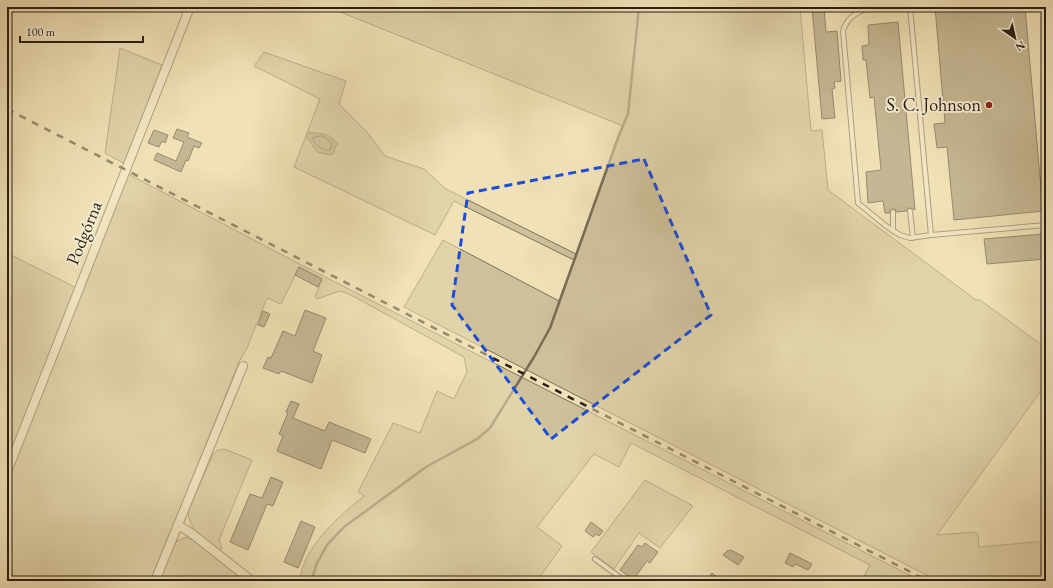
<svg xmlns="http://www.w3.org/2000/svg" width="1053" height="588" font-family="'EB Garamond',serif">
<rect width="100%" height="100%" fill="#f0e1b7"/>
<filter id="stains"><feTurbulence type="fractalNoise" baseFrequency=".005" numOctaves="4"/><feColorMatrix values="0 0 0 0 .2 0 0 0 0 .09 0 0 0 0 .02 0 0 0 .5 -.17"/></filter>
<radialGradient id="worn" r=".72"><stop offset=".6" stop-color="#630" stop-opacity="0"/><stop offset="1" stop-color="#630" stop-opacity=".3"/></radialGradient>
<path fill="#cec09b" stroke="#7c7058" d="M328 7H800L811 131 822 130 828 190 976 300H980L1046 348V384L937 535 974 532 978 534 979 547 1046 541V581H938L404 307 443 240 559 301 574 260 454 201 435 235 294 167 320 99 254 66 264 52 346 81 339 104 366 131 385 156 424 169 446 189 576 254 623 126Z
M120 48 162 65 125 164 105 153Z
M128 174 294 261 921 581H864L862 580 870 565 631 443 619 467 594 454 537 527 562 546 537 581H300C302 548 340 515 364 496L358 492 393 423 420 433 437 391 454 399 467 372 464 357 349 294 340 291 317 299 315 297 322 279 299 267 281 304 267 298 247 348 239 362 151 581H7V478L72 307 7 462V253L79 289Z
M224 449 252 460 219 540 222 548 219 550C203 537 191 533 188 512L213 454 218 450Z
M645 480 693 506 660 548 639 533 614 569 591 552Z
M186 537 195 541 252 581H159L173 545 177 541Z"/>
<path fill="#ad9f80" stroke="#796c55" d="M309 132C325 135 326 131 338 144L335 147 334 153 330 155 317 152 306 136Z"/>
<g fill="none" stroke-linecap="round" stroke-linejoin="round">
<path stroke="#6c5f4a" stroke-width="1" d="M321 136 326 138 332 143 330 150C322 150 314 146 313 138Z"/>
<path stroke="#796c55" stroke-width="2.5" d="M311 581 317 563 327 545 344 527 426 467 477 439 490 428 534 357 550 328 619 135 628 114 639 7"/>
</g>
<path fill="#918469" stroke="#2a1f15" d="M824 7 826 32 837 31 841 81 834 82 835 88 832 89 835 118 822 119 812 8Z
M935 7H1025L1043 211 954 220 947 147 937 148 934 124 945 123Z
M898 22 915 210 910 208H908L907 211 896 212 895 209H893L890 210V213H885L883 201 868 203 866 172 881 170 874 97 870 98 866 60H863L862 46 869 45 868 25Z
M177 129 189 133 187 137 202 143 199 148 194 146 188 161 186 160 181 172 154 160 157 153 176 161 184 142 173 138Z
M154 130 168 135 165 143 162 141 159 147 148 143Z
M1043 234 1045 259 987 264 984 239Z
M299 267 322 279 318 287 295 275Z
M305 310 326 318 313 351 322 355 312 383 281 371 279 374 263 368 268 357 271 358 283 331 295 336Z
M263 311 270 314 264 327 258 325Z
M291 401 299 404 293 418 325 431 329 422 371 439 365 453 332 440 321 469 277 451 283 436 279 434 288 413 286 412Z
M271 477 283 482 273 506 267 504 248 550 230 542 250 494 262 498Z
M301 521 315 527 298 568 284 562Z
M591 522 603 531 599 536 596 534 593 537 585 531Z
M645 543 658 552 650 563 647 561 633 580 620 570 638 545 642 547Z
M731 550 744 557 738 565 723 555 727 551Z
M790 553 812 564 808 570 795 564 793 567 785 563Z
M712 573 722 581H706Z"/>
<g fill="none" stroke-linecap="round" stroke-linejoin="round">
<defs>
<path id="lane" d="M877 7C862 8 847 16 843 31L858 203 886 226 900 235 910 238 931 235 1046 225
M910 7 931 235
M910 211 913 238
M893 231V212
M595 559 625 581"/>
<path id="street" d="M7 472 190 7
M178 525 191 533 252 581
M155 581 243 366"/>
</defs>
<use href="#lane" stroke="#5c503e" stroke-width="6"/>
<use href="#street" stroke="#5c503e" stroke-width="10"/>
<use href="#lane" stroke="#f5ecd0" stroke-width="4"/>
<use href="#street" stroke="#f5ecd0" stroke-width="8"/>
<path stroke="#2a1f15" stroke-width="2.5" stroke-dasharray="7 7" stroke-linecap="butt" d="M7 109 928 581"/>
</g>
<path d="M0 0H1053V588H0ZM644 159 711 315 551 439 452 305 468 193Z" fill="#f0e1b7" fill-opacity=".55" fill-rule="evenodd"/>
<path fill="none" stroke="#1d4ed8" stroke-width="3" stroke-dasharray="8 5" stroke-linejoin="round" d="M644 159 711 315 551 439 452 305 468 193Z"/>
<circle fill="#8f2418" stroke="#f5ecd0" stroke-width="1.5" cx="989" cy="105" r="4"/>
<g text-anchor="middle" stroke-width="4" stroke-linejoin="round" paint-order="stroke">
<g font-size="18" fill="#2a1f15" stroke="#f5ecd0" text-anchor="end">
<text x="981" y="111">S. C. Johnson</text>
</g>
<g font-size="18" fill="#2a1f15" stroke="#f5ecd0">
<text transform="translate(84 233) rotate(-68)" y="6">Podgórna</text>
</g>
</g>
<rect width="1053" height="588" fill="none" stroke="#f0e1b7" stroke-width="24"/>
<rect x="8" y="8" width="1037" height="572" fill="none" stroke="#2a1f15" stroke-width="2"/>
<rect x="12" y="12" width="1029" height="564" fill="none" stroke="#2a1f15"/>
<g transform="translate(1015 38) rotate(146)" stroke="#f5ecd0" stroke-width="3" paint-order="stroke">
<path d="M0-3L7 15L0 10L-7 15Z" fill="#2a1f15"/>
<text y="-6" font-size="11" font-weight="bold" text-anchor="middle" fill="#2a1f15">N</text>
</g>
<path d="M20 36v6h123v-6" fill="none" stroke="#2a1f15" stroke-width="2"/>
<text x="26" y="36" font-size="12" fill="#2a1f15" stroke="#f5ecd0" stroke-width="3" paint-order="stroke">100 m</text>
<rect width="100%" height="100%" filter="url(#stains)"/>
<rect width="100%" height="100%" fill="url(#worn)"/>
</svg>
